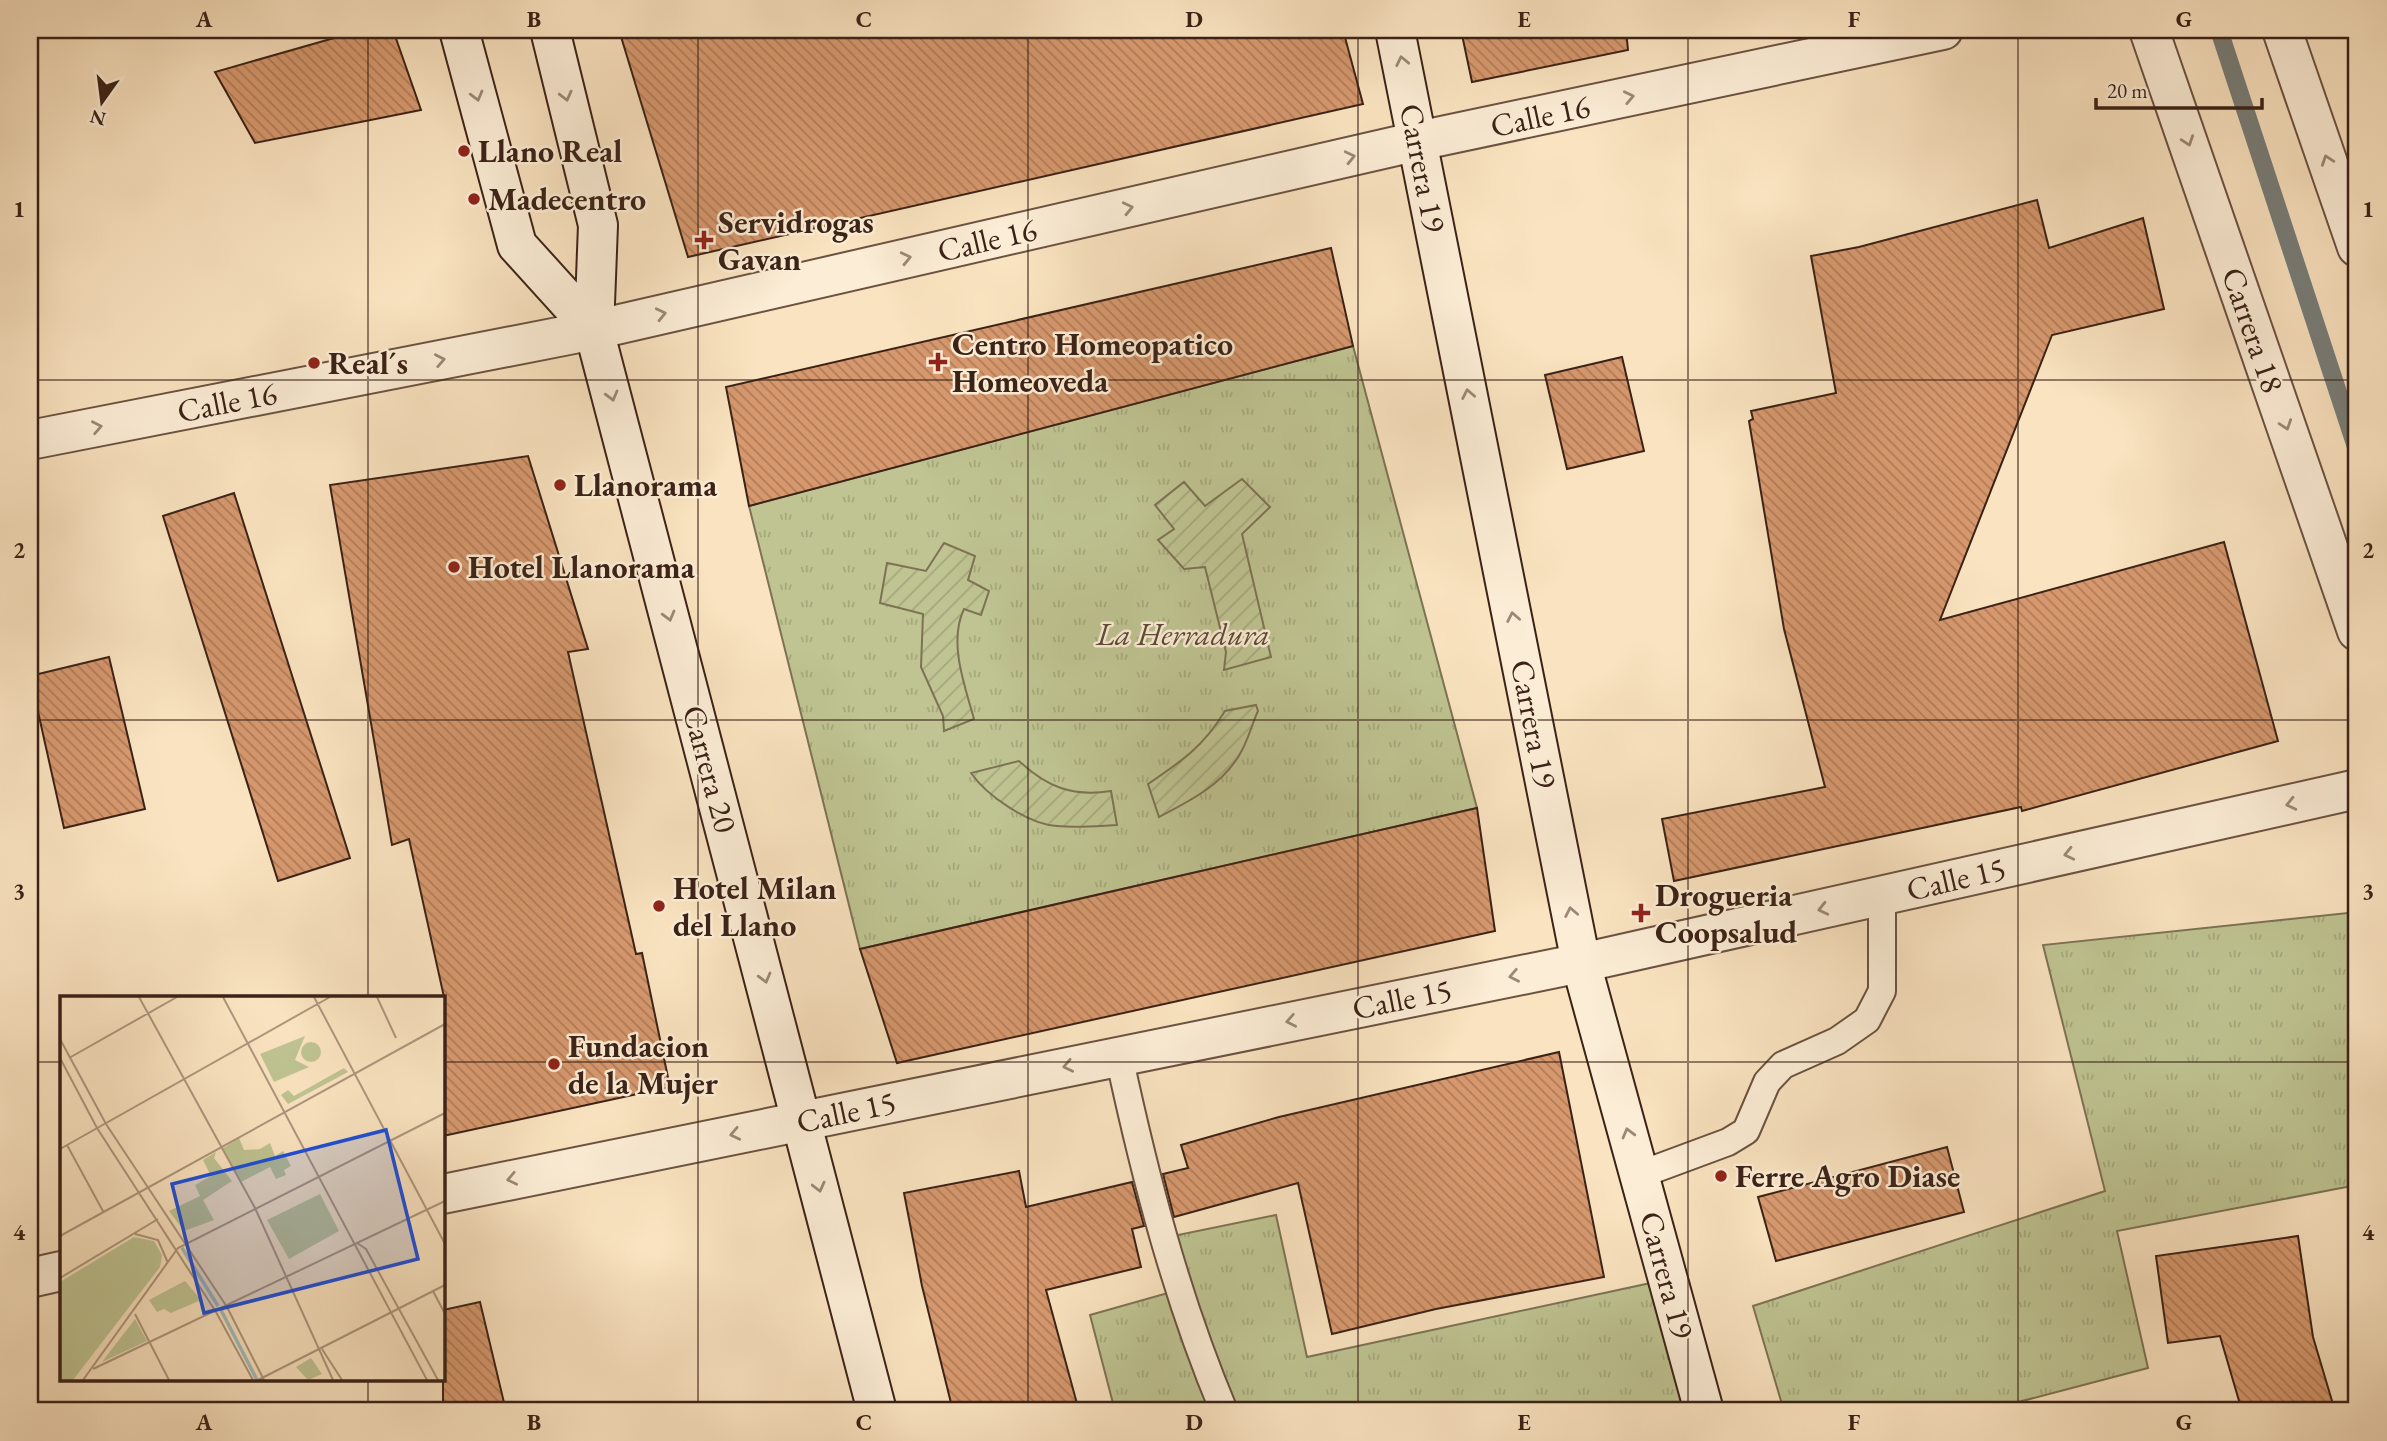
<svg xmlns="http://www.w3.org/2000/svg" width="2387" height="1441" font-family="'EB Garamond',serif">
<defs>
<pattern id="grass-tufts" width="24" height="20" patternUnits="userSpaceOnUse" patternTransform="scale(1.75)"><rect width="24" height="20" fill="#bfc492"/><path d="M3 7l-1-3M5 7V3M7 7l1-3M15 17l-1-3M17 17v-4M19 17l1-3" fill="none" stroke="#a5a87d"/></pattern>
<pattern id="garden-furrows" width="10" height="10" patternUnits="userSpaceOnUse" patternTransform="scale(1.75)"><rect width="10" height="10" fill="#bfc492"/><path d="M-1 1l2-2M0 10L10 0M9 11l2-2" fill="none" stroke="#a5a87d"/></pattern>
<pattern id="building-back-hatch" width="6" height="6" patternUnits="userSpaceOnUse" patternTransform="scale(1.75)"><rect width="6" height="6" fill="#d7986e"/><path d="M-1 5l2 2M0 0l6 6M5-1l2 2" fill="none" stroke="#b07c59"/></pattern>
</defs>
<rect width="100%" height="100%" fill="#fae3c0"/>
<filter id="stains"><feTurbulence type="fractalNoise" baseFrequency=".00286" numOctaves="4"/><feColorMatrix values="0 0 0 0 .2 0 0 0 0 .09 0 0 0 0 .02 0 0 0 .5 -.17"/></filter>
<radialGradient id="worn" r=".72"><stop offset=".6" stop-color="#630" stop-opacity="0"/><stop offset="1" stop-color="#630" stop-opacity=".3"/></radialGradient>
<path fill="url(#grass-tufts)" stroke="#7d7354" stroke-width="2" d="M1353 346 1477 808 860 949 749 506Z
M2357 912V1185L2117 1231 2148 1368 1984 1411H1784L1753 1306 2105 1191 2043 945Z
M1276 1215 1307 1357 1660 1281 1697 1411H1115L1090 1315 1168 1293V1237Z"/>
<path fill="url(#garden-furrows)" stroke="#7d7354" stroke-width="2" d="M1242 479 1270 507 1242 534 1271 657 1224 670 1226 652 1205 567 1184 569 1158 540 1174 529 1155 505 1184 482 1205 506Z
M944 543 975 556 968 580 989 591 981 615 964 609C948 642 965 686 974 719L944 731 943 716 921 667 923 614 880 603 887 563 926 571Z
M1256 705 1258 711C1252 724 1248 740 1241 752 1224 784 1190 801 1159 817L1148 784C1182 761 1203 747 1225 711Z
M1019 761C1047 787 1072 797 1111 791L1117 825C1097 826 1077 828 1057 826 1028 824 987 796 971 773Z"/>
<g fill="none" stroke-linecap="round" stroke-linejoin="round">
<path stroke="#787e79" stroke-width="18" d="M2219 30 2357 450"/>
</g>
<path fill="url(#building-back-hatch)" stroke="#3b2217" stroke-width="2" d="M362 30H393L421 110 255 143 215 72Z
M619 30H1343L1363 104 688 257Z
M1461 30H1626L1628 50 1472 82Z
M2037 200 2049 248 2143 218 2164 309 2052 335 1940 620 2224 542 2278 741 2022 811 2021 807 1674 881 1662 819 1825 787 1784 629 1749 421 1753 419 1751 411 1836 393 1811 256 1859 247Z
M1331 248 1353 346 749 506 726 387Z
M1622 357 1644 451 1567 469 1545 375Z
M528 456 588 649 568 652 636 954 642 953 670 1087 443 1136 444 997 409 839 392 845 330 485Z
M234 493 350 858 278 881 163 516Z
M109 657 145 809 64 828 30 676Z
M1477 808 1495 931 897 1063 860 949Z
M1559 1052 1604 1277 1436 1309 1332 1334 1298 1183 1174 1217 1163 1174 1188 1168 1181 1145 1279 1117Z
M1947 1147 1964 1212 1776 1261 1758 1197Z
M1019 1171 1026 1207 1132 1182 1144 1226 1132 1229 1141 1267 1046 1290 1079 1411H953L922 1286 904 1193Z
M2298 1236 2313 1337 2335 1411H2242L2220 1336 2168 1343 2156 1256Z
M480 1302 506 1411H443V1310Z"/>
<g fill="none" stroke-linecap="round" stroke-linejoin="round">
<defs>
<path id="service" d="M1119 1056C1145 1177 1176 1297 1224 1411
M1639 1175 1728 1142 1746 1131 1767 1082 1783 1065 1837 1041 1867 1020 1882 991V895"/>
<path id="minor" d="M30 440 594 330 1418 141 1943 30
M443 1194 1581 963 2357 789
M30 1278 61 1271"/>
<path id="tertiary" d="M2149 30 2357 631
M2282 30 2357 247"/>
<path id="secondary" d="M459 30 517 245 594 330
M550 30 598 225 594 330 877 1411
M1395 30 1581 963 1704 1411"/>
</defs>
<use href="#service" stroke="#6b5241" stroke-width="30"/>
<use href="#minor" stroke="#6b5241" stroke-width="42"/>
<use href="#tertiary" stroke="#6b5241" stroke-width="42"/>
<use href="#secondary" stroke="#3b2217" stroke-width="42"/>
<use href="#service" stroke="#fcedd6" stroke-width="26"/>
<use href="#minor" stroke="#fcedd6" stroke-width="38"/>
<use href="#tertiary" stroke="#fcedd6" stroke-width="38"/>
<use href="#secondary" stroke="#fcedd6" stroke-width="38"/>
</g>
<defs><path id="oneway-chevron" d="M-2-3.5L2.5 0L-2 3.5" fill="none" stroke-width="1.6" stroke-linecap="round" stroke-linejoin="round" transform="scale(1.75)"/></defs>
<g stroke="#9c8876">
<use href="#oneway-chevron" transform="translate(1402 61) rotate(-102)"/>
<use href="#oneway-chevron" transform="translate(477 96) rotate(75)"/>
<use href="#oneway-chevron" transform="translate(566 96) rotate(76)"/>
<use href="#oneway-chevron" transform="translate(1629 97) rotate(-12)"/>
<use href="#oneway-chevron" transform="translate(2188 141) rotate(71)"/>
<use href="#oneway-chevron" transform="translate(1350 157) rotate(-13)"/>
<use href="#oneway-chevron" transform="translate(2327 160) rotate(-109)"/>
<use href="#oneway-chevron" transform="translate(1128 208) rotate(-13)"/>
<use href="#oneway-chevron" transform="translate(906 258) rotate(-13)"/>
<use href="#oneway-chevron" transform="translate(661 314) rotate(-13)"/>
<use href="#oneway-chevron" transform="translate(440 360) rotate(-11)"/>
<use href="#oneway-chevron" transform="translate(1468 394) rotate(-101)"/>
<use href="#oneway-chevron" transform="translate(612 396) rotate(75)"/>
<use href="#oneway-chevron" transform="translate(2286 425) rotate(71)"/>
<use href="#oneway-chevron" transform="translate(97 427) rotate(-11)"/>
<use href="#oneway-chevron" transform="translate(669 616) rotate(75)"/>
<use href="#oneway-chevron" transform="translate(1513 617) rotate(-101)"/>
<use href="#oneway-chevron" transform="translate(2291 804) rotate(167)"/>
<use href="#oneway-chevron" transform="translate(2069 854) rotate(167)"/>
<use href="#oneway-chevron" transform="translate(1823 909) rotate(167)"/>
<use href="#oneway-chevron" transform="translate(1571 912) rotate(-101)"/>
<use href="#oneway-chevron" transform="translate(1514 976) rotate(169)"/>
<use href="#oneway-chevron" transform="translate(765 978) rotate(75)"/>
<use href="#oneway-chevron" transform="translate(1291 1021) rotate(169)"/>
<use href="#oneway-chevron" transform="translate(1068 1066) rotate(168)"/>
<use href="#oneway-chevron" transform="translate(1628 1133) rotate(-105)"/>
<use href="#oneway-chevron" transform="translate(735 1134) rotate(168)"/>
<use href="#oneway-chevron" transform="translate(512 1179) rotate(168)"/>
<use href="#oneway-chevron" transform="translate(819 1187) rotate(76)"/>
</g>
<path fill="none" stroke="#3b2217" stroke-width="2" stroke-opacity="0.55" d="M368 30V998M698 30V1411M1028 30V1411M1358 30V1411M1688 30V1411M2018 30V1411M30 380H2357M30 720H2357M30 1062H61M443 1062H2357M368 1380V1411"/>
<g fill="#8f2418" stroke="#fcedd6" stroke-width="2.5">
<circle cx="464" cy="151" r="7"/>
<circle cx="474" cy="199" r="7"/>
<path d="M700.5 229.5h7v7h7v7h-7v7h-7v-7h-7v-7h7z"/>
<path d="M934.5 351.5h7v7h7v7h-7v7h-7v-7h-7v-7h7z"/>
<circle cx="314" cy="363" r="7"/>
<circle cx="560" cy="485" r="7"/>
<circle cx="454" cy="567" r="7"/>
<circle cx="659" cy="906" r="7"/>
<path d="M1637.5 902.5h7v7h7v7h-7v7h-7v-7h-7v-7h7z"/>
<circle cx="554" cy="1064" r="7"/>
<circle cx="1721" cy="1176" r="7"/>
</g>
<g text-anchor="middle" stroke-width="5" stroke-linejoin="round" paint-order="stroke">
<g font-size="32" fill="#3b2217" stroke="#fcedd6">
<text transform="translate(1540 116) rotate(-12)" y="11">Calle 16</text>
<text transform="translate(1423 168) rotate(79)" y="11">Carrera 19</text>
<text transform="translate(987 240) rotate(-13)" y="11">Calle 16</text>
<text transform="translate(2253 330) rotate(71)" y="11">Carrera 18</text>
<text transform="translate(227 402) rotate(-11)" y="11">Calle 16</text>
<text transform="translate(1534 724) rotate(79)" y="11">Carrera 19</text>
<text transform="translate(710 769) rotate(75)" y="11">Carrera 20</text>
<text transform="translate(1956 879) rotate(-13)" y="11">Calle 15</text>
<text transform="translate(1402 999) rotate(-11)" y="11">Calle 15</text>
<text transform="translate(846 1112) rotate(-12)" y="11">Calle 15</text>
<text transform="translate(1667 1275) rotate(75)" y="11">Carrera 19</text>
</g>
<g font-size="32" font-weight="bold" fill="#3b2217" stroke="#fcedd6" text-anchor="start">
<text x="478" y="162">Llano Real</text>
<text x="488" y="210">Madecentro</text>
<text x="718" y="233">Servidrogas<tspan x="718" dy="37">Gavan</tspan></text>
<text x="952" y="355">Centro Homeopatico<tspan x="952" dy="37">Homeoveda</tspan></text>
<text x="328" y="374">Real´s</text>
<text x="574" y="496">Llanorama</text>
<text x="468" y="578">Hotel Llanorama</text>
<text x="673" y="899">Hotel Milan<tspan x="673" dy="37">del Llano</tspan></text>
<text x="1655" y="906">Drogueria<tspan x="1655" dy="37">Coopsalud</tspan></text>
<text x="568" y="1057">Fundacion<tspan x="568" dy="37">de la Mujer</tspan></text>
<text x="1735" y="1187">Ferre Agro Diase</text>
</g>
<g font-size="32" font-style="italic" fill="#5c4a36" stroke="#fcedd6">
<text x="1183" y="645">La Herradura</text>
</g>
</g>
<g transform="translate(60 996)">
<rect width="385" height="385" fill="#fae3c0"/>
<path d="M245 40 235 64 249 71 214 86 200 58ZM241 56a10 10 0 1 1 20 0a10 10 0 1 1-20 0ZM284 72 288 76 228 108 221 99 228 94 234 100ZM179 142 184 154 200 153 210 147 215 160 223 155 231 170 224 174 226 179 216 183 210 171 181 186 162 153ZM156 156 154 162 172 185 143 204 154 224 124 235 109 215 140 200 135 189 151 180 143 164ZM260 198 279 235 229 263 207 224ZM74 241 94 245 102 259 100 271 13 384H0V286ZM125 285 141 304 111 317 104 313 97 316 89 304ZM75 323 87 345 42 366ZM251 362 262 378 248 384 236 371Z" fill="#bfc492"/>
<path d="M35 320 39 323 0 366V357Z" fill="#bfc492"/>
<path fill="none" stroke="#a1bcbb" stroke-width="3.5" d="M122 252 158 310M161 314 197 384"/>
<path fill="none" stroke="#ae967c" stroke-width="2" d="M79 1 195 212 273 384M163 1 367 384M254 1 385 248M317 1 336 42M0 43 46 128 167 311 204 384M0 62 37 132 156 316 193 384M9 62 117 1M7 149 44 217M0 153 270 1M75 238 98 244 108 267M0 240 385 28M297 247 306 253 378 384M0 282 98 223M373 295 385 318M75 318 109 384M262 353 282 384M33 373 385 205M23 384 118 252 385 117M198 384 385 289"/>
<path fill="#1d4ed8" fill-opacity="0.15" stroke="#1d4ed8" stroke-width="3.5" d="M326 134 358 263 144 317 112 188Z"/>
<rect width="385" height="385" fill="none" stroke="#3b2217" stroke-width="3.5"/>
</g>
<rect width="2387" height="1441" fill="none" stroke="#fae3c0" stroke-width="77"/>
<g transform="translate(102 102) rotate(194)" stroke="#fcedd6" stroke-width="5" paint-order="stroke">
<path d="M0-5L12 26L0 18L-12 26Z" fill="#3b2217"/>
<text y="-10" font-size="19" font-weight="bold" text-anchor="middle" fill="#3b2217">N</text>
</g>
<path d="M2096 98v10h166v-10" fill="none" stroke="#3b2217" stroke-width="3.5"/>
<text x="2107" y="98" font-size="21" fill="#3b2217" stroke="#fcedd6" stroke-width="5" paint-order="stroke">20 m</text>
<rect x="38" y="38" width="2310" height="1364" fill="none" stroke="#3b2217" stroke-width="2.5"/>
<g font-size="23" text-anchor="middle" font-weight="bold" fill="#3b2217">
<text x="204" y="27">A</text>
<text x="534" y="27">B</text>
<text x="864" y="27">C</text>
<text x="1194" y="27">D</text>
<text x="1524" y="27">E</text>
<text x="1854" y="27">F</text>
<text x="2184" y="27">G</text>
<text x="19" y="217">1</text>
<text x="2368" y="217">1</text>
<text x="19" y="558">2</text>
<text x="2368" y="558">2</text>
<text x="19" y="899">3</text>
<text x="2368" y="899">3</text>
<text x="19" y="1240">4</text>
<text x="2368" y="1240">4</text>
<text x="204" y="1430">A</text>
<text x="534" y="1430">B</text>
<text x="864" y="1430">C</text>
<text x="1194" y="1430">D</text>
<text x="1524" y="1430">E</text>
<text x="1854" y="1430">F</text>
<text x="2184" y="1430">G</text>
</g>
<rect width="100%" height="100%" filter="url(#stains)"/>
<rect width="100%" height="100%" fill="url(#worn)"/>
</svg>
